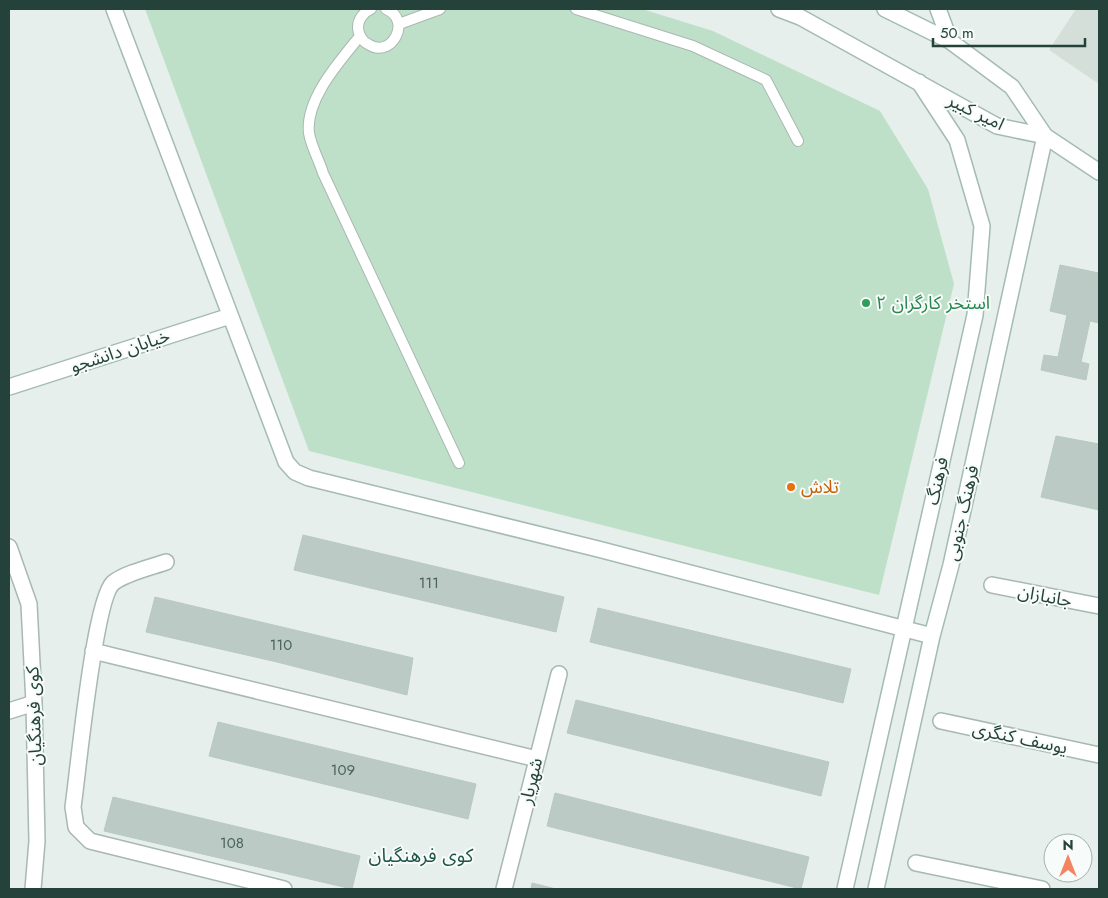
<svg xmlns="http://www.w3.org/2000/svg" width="1108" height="898" font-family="Jost,'Noto Sans Arabic',sans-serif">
<rect width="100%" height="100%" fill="#e6efeb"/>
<path fill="#d4dfda" d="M1076 9H1099V84L1049 50Z"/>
<path fill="#bfe0c8" d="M145 9H642L713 31 880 111 928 189 954 284 879 595 309 451Z"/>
<path fill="#bbcac4" stroke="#b8c9c2" d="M1060 265 1099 273V323L1090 321 1081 362 1089 364 1086 380 1041 370 1044 355 1058 357 1067 315 1050 311Z
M1056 436 1099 444V510L1041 497Z
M303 535 564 597 556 632 294 570Z
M155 597 413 658 407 695 277 662 146 632Z
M598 608 851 669 843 703 590 642Z
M576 700 829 762 821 796 567 733Z
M218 722 476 784 468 819 209 756Z
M555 793 809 857 801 889 547 826Z
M113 797 360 856 352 889 104 831Z
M532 883 556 889H531Z"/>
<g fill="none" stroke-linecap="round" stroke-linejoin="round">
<defs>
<path id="lane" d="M371 9C364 12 358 19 358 27 358 34 362 41 368 44 391 60 413 20 386 9
M576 9 693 46 766 80 798 141
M399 24 440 9
M360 36C340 61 305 99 309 133 311 146 319 160 323 173L459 463"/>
<path id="street" d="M9 547 29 604 34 703 37 841 33 889
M166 562C152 567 125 573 113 583 94 600 78 773 73 807L76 827 90 841 284 889
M992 585 1099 606
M93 651 537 759
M9 711 34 703
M941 721 1099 755
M916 863 1042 889
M504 889 559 674"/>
<path id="secondary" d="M114 9 286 462 295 472 309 478 598 549 932 636
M779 9 800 17 997 126 1045 136 1099 172
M885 9 950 41 1012 87 1045 136
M938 9 950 41
M9 387 230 316
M845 889 975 315 982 226 957 140 919 82
M876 889 932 636 951 565 1045 136"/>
</defs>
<use href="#lane" stroke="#a8b8b2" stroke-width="12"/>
<use href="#street" stroke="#a8b8b2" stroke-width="18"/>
<use href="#secondary" stroke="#a4bbb3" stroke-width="18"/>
<use href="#lane" stroke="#fff" stroke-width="10"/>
<use href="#street" stroke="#fff" stroke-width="15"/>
<use href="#secondary" stroke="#fff" stroke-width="15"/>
</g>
<circle fill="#2e9e5b" stroke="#f7fbf9" stroke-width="2" cx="866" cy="303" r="5"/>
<circle fill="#e8710a" stroke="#f7fbf9" stroke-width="2" cx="791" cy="487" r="5"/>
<g text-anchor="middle" stroke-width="4" stroke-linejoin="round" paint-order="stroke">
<g font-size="15" fill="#4a645c">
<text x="429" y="588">111</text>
<text x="281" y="650">110</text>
<text x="343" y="775">109</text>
<text x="232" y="848">108</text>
</g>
<g font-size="18" fill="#24423a" stroke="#f7fbf9">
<text transform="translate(976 112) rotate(26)" y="6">امیر کبیر</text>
<text transform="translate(120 351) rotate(-18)" y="6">خیابان دانشجو</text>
<text transform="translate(937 481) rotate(-77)" y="6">فرهنگ</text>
<text transform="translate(962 513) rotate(-77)" y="6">فرهنگ جنوبی</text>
<text transform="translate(1045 596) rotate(11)" y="6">جانبازان</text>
<text transform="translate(34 716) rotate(-92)" y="6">کوی فرهنگیان</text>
<text transform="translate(1020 738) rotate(12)" y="6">یوسف کنگری</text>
<text transform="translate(531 781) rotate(-76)" y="6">شهریار</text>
</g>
<g font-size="18" fill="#27864d" stroke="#f7fbf9" text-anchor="start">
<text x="876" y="309">استخر کارگران ۲</text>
</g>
<g font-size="18" fill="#c56008" stroke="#f7fbf9" text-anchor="start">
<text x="801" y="493">تلاش</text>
</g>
<g font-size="19" fill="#1f5548" stroke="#f7fbf9">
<text x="421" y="862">کوی فرهنگیان</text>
</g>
</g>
<rect width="1108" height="898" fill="none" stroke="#24423a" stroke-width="20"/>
<g transform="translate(1068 858)"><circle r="24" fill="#f7fbf9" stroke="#a3b1ad"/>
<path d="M0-4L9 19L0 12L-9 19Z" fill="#f4845f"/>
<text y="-8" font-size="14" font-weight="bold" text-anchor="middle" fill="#24423a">N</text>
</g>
<path d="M933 38v8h152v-8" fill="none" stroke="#24423a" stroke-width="2.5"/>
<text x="940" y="38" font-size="15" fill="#24423a" stroke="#f7fbf9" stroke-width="4" paint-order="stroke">50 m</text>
</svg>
